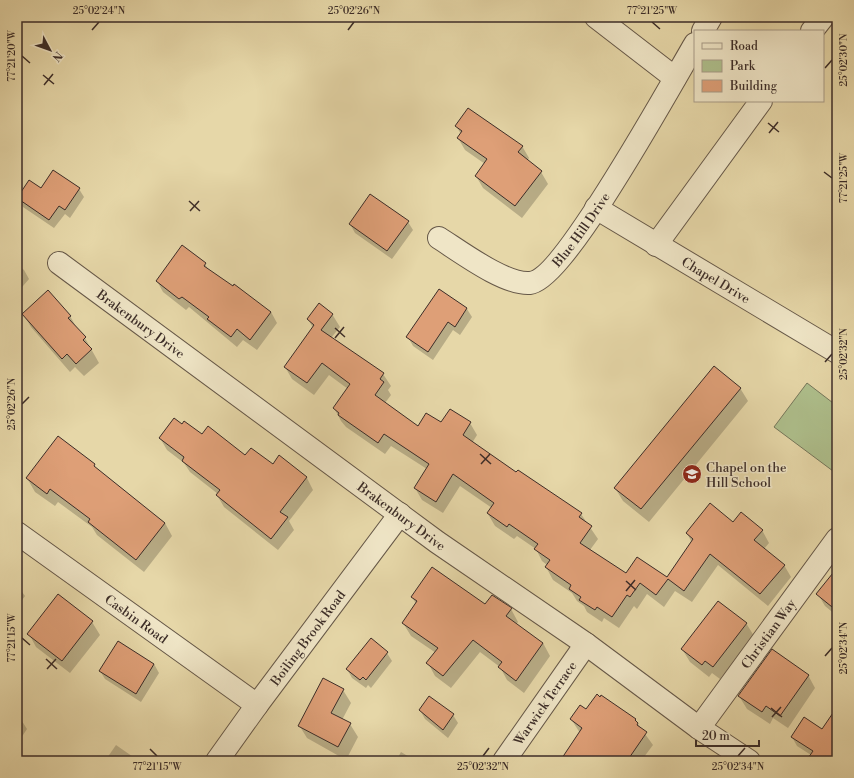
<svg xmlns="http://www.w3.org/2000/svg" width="854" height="778" font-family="'Libre Bodoni',serif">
<rect width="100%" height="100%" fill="#e6d7a8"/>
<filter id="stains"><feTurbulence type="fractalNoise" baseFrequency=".005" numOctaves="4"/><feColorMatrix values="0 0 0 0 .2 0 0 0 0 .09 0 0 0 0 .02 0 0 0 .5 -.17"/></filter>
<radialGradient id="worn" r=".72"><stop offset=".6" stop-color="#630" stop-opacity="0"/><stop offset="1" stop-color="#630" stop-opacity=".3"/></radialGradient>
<path fill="#aebf8c" stroke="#75765a" d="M807 383 837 406V474L774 427Z"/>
<path fill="#0003" d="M456 126 522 146 529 158 527 161 541 172 548 184 522 218 483 188 476 176 485 164 465 150 458 138 461 134Z
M41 189H79L84 197 70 218 65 214 54 228 23 207 18 198Z
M408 222 413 230 392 259 355 233 350 224Z
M17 264 24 270 29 279 17 293Z
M205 264 209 271 271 312 277 323 257 350 243 340 237 347 189 307 186 310 163 292 157 281Z
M440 290 467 309 472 317 460 335 453 330 433 360 413 346 408 337Z
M23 314 70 316 78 330 85 338 99 363 84 376 75 367 70 372 31 327Z
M332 314 340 327 331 338 383 374 391 386 388 390 391 395 385 403 419 427 442 423H470L477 435 472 443 516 474 581 514 598 539 590 550 626 574 667 578 692 543 687 533 734 523 762 530 769 543 764 549 784 565 791 577 768 606 718 565 692 602 675 591 664 607 647 594 637 609 634 606 619 628 604 618 602 622 587 612 584 606 577 601 572 593 553 580 546 567 547 565 542 561 536 549 517 536 514 539 495 526 488 514 492 508 460 486 443 513 422 500 415 488 427 469 391 446 385 454 346 427 341 421 334 408 348 389 329 375 314 395 292 379 285 367 313 328 308 319Z
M740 388 748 401 649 522 623 501 615 488Z
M182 425 246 456 273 466 280 457 307 478 313 490 289 521 294 530 278 550 224 507 217 495 218 494 190 472 184 463 167 450 160 438Z
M94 465 98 471 165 523 172 536 144 572 97 535 92 527 58 502 55 506 35 492 27 478Z
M837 570V616L825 606 818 594Z
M17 585 25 596 17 607Z
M492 596 511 609 518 622 516 625 543 643 550 656 524 693 507 680 500 667 480 652 451 688 435 676 428 663 436 653 411 636 403 623 416 604 412 597 485 606Z
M92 622 100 635 70 673 36 647 29 634Z
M746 623 754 636 720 679 712 673 709 677 690 662 682 649Z
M387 653 392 661 371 688 368 685 366 688 352 678 347 669Z
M154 664 159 673 141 702 105 679 100 671Z
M808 675 815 688 788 728 773 718 770 724 747 709 739 696Z
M343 690 351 703 342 720 350 724 358 737 346 760 307 738 299 725Z
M420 710 453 715 458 723 448 738 425 719Z
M587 711 635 720 653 745 641 761H561L580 733 571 719Z
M17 716 20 718 27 729 17 744Z
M837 716V761H808L811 755 797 746 792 737 822 731Z
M116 745 139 761H105Z
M401 752 416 761H396Z
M674 756 681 761H670Z"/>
<path fill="#de9f77" stroke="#3c2d28" d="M468 108 523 146 518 152 542 171 515 206 475 176 487 159 457 138 462 131 455 126Z
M53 170 80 188 65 210 59 206 49 220 17 198 29 180 41 188Z
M370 194 409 221 387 251 349 224Z
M182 245 206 263 204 266 233 286 234 284 271 312 250 340 237 329 231 337 207 319 209 317 182 297 179 299 156 281Z
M439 289 467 308 455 327 448 322 428 352 406 337Z
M48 290 71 316 68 318 86 337 83 340 92 349 76 364 67 354 62 359 22 314Z
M319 303 333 314 321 330 384 373 380 379 384 382 375 395 418 426 426 413 441 422 450 409 471 422 463 435 516 472 518 470 582 513 579 517 592 526 580 543 626 573 637 557 667 577 693 539 686 533 710 503 733 522 741 512 763 530 754 540 785 565 760 594 710 554 684 591 668 579 656 595 640 583 630 597 627 595 612 617 597 607 595 610 579 600 581 597 569 589 571 585 545 567 550 560 534 549 538 544 509 524 507 527 487 513 494 503 453 474 436 502 414 488 429 464 384 434 378 443 338 415 339 413 333 408 350 384 322 363 307 383 284 367 314 325 307 319Z
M714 366 741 388 641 509 614 488Z
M174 418 182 424 184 421 202 434 208 426 245 455 251 448 273 464 279 455 307 477 280 512 288 517 271 539 216 495 220 490 182 461 184 457 159 438Z
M58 436 95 464 94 466 165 523 136 560 88 522 90 519 50 489 47 494 26 478Z
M432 567 485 604 492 595 512 608 506 616 543 643 516 681 498 667 502 662 473 640 443 676 426 663 438 648 402 623 417 601 411 597Z
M837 568V611L816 594Z
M58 594 93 621 62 661 27 634Z
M718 601 747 623 713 667 705 661 702 665 681 649Z
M371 638 388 652 366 680 363 677 360 680 346 669Z
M118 641 154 664 136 694 99 671Z
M772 649 809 675 780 716 766 706 762 712 738 696Z
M323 678 344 689 331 713 351 723 338 747 298 726Z
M597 694 600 697 601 695 636 719 635 720 638 723 637 725 647 732 627 761H560L582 728 570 719 580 705 586 709Z
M429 696 454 714 443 730 419 710Z
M837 707V761H806L813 751 791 737 804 717 822 729Z"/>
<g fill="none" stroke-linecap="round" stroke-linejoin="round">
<defs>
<g id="minor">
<path d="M596 17 675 78"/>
<path d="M703 31 711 17"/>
<path d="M812 31 823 17"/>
<path id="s1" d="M596 208 837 352"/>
<path id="s2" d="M439 238C461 252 505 285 530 283 564 280 673 81 695 44"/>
<path d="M656 245 761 101"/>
<path id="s3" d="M59 263 437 542 586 644 699 728 749 761"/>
<path id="s4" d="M17 533 257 705"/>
<path id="s5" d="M699 728 837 539"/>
<path id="s6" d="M217 761 257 705 400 514"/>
<path id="s7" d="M504 761 586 644"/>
</g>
</defs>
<use href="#minor" stroke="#665848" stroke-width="24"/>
<use href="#minor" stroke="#efe5c6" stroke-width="22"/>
</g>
<path fill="none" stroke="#3c2d28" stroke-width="1.5" d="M652 22 660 29M92 30 99 22M348 30 354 22M22 56 30 63M825 68 832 60M43 75 54 84M44 85 53 74M768 123 779 132M769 133 778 122M824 172 832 178M189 201 200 211M190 211 199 201M335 328 345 337M335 338 344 327M825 362 832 354M22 404 29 397M480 454 491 464M481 464 490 454M626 581 636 590M626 591 635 580M22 638 30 645M825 656 832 648M46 659 57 669M47 669 56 659M771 708 782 717M772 717 781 707M150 749 157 756M483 756 489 748M738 756 745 748"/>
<defs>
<symbol id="school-disc" viewBox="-11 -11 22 22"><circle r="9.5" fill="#8f2418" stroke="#efe5c6"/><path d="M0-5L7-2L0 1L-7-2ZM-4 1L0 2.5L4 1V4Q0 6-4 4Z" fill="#fff"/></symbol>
</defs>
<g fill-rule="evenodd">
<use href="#school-disc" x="681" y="463" width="22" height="22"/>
</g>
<g text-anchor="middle" stroke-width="3" stroke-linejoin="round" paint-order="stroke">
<g font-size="13" fill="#3c2d28" stroke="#efe5c6">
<text dy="5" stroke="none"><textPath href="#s2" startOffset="178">Blue Hill Drive</textPath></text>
<text dy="5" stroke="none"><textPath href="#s1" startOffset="140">Chapel Drive</textPath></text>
<text dy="5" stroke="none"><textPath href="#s3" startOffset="102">Brakenbury Drive</textPath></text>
<text dy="5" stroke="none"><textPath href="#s3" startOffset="426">Brakenbury Drive</textPath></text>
<text dy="5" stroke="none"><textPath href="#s4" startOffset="147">Casbin Road</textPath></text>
<text dy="5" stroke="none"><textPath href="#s5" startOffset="117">Christian Way</textPath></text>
<text dy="5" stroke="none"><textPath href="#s6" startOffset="153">Boiling Brook Road</textPath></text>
<text dy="5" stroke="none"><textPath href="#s7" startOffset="71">Warwick Terrace</textPath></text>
</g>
<g font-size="13" fill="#3c2d28" stroke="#efe5c6" text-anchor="start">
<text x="706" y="472">Chapel on the<tspan x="706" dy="15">Hill School</tspan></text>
</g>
</g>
<rect width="854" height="778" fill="none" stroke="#e6d7a8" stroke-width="44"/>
<rect x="694" y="30" width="130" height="72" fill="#efe5c6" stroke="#a79b87"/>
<rect x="702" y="43" width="20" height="6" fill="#efe5c6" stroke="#a79b87"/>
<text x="730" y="50" font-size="12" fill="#3c2d28">Road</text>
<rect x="702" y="60" width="20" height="12" fill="#aebf8c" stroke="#a79b87"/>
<text x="730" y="70" font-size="12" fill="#3c2d28">Park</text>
<rect x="702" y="80" width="20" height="12" fill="#de9f77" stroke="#a79b87"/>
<text x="730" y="90" font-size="12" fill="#3c2d28">Building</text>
<g transform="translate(50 50) rotate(131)" stroke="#efe5c6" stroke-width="3" paint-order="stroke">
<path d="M0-3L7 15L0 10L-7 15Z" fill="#3c2d28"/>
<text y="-6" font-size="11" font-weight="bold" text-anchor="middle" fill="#3c2d28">N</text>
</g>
<path d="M696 740v6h63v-6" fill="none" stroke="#3c2d28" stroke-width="2"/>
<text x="702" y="740" font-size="12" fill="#3c2d28" stroke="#efe5c6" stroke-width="3" paint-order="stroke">20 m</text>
<rect x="22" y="22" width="810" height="734" fill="none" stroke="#3c2d28" stroke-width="1.5"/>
<g font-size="10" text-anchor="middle" fill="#3c2d28">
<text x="99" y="14">25°02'24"N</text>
<text x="354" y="14">25°02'26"N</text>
<text x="652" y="14">77°21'25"W</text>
<text transform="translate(11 56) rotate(-90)" y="4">77°21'20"W</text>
<text transform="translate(843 60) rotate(-90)" y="4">25°02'30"N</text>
<text transform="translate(843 178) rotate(-90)" y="4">77°21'25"W</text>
<text transform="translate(843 354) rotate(-90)" y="4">25°02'32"N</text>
<text transform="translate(11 404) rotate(-90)" y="4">25°02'26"N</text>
<text transform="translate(11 638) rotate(-90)" y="4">77°21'15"W</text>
<text transform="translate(843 648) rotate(-90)" y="4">25°02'34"N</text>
<text x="157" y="770">77°21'15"W</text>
<text x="483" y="770">25°02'32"N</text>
<text x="738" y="770">25°02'34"N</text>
</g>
<rect width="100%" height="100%" filter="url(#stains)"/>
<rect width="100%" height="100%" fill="url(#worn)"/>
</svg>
